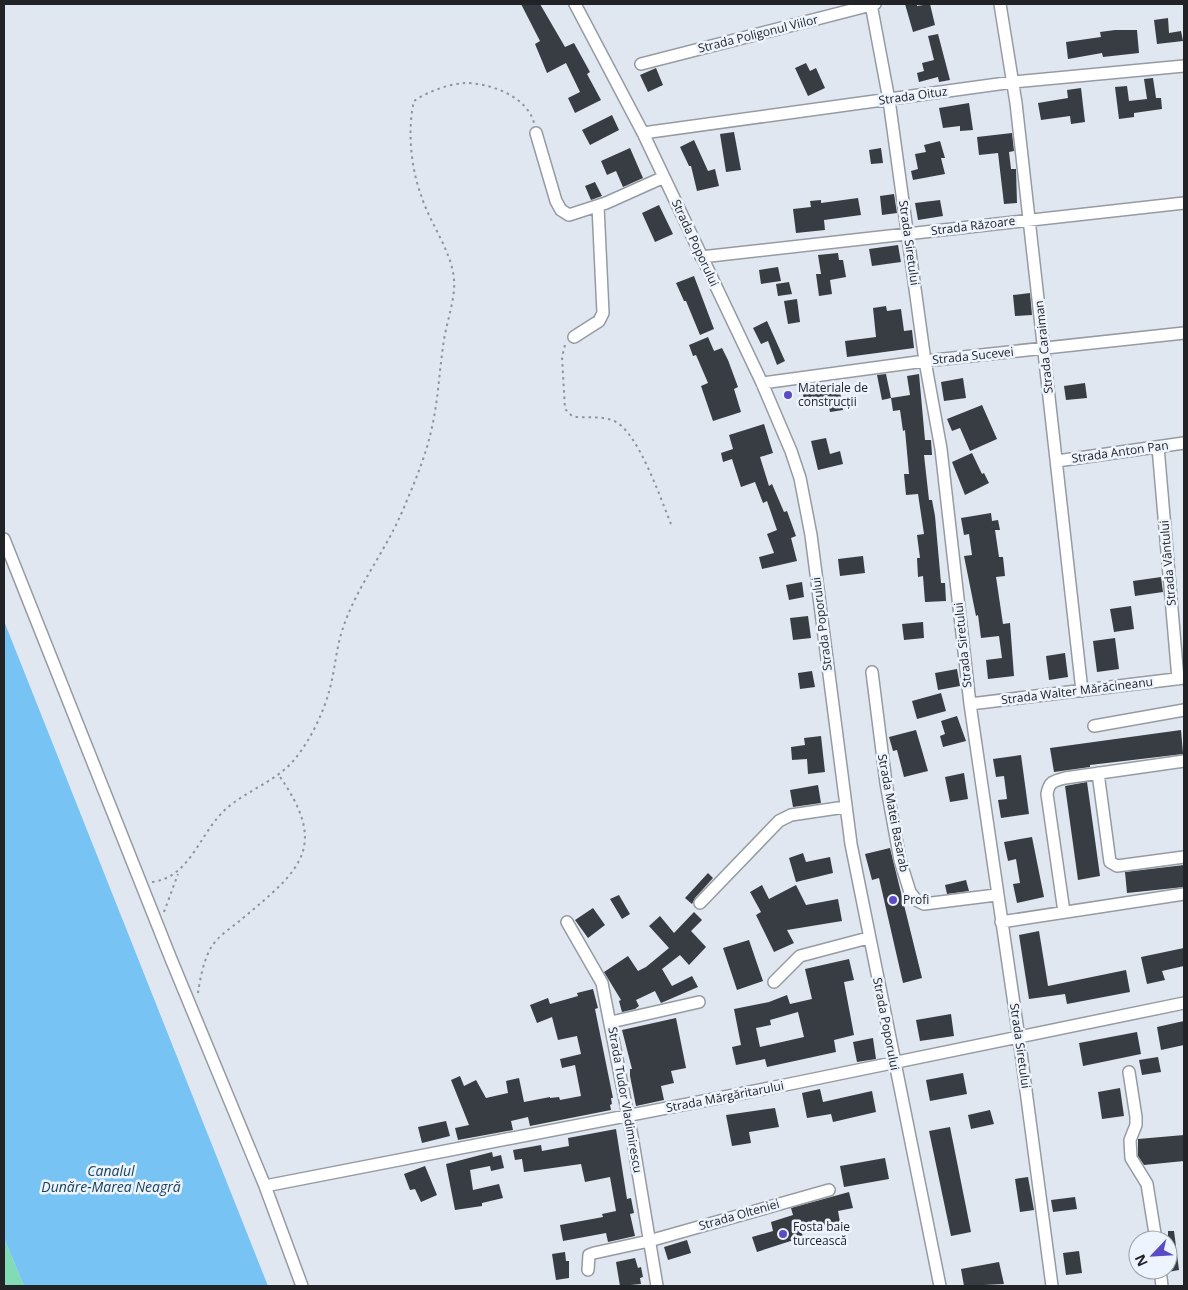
<svg xmlns="http://www.w3.org/2000/svg" width="1188" height="1290" font-family="'Open Sans',sans-serif">
<rect width="100%" height="100%" fill="#e1e7f0"/>
<path fill="#83dbb5" d="M4 1238 24 1286H4Z"/>
<path fill="#77c3f4" d="M4 621 268 1286H24L4 1238Z"/>
<path fill="#383c43" fill-rule="evenodd" d="M521 4H540L565 47 574 43 590 72 587 74 601 100 575 113 568 98 580 92 566 63 547 73 535 44 540 41Z
M905 4H917V6L930 4 935 25 913 32Z
M1168 18 1169 33 1181 31 1183 41 1157 44 1154 20Z
M1115 30H1137L1139 53 1103 57 1102 53 1068 59 1066 42 1101 37 1100 32Z
M938 34 950 80 939 82 938 77 919 82 917 73 924 71 922 63 934 60 928 36Z
M806 63 810 71 816 68 825 88 808 96 795 68Z
M656 68 663 85 648 92 640 75Z
M1153 78 1156 98H1161L1162 109 1134 113V117L1119 119 1115 87 1127 86 1129 101 1147 99 1144 79Z
M1081 88 1085 122 1071 124 1070 116 1041 120 1038 103 1068 98 1067 90Z
M969 103 973 130 960 131V126L943 128 939 108Z
M612 115 619 130 590 145 582 130Z
M734 132 741 170 726 172 720 134Z
M1012 133 1014 151 1009 152 1011 169H1016L1017 203 1004 204 998 153 979 155 977 137Z
M694 140 708 171 715 169 719 186 697 191 691 166H689L680 147Z
M940 141 945 158H941L945 174 913 180 911 171 918 169 915 154 926 152 924 145Z
M630 148 643 178 623 187 616 171 607 175 601 161Z
M881 148 883 163 871 164 869 150Z
M595 182 602 196 591 200 585 186Z
M894 194 897 213 882 215 880 196Z
M858 198 861 215 824 220 825 230 796 233 793 209 811 207 810 201 821 200V203Z
M940 200 943 216 918 220 915 203Z
M659 205 673 234 655 242 642 213Z
M898 245 901 262 872 266 869 249Z
M838 253 839 260H843L846 277 830 280 832 294 819 296 816 274H821L818 255Z
M778 267 781 281 761 284 759 270Z
M694 276 714 329 700 335 686 301H684L676 283Z
M789 282 792 294 778 296 776 284Z
M1030 293 1032 315 1015 316 1013 295Z
M797 299 800 322 788 324 784 301Z
M886 306 887 311 901 309 904 331 912 330 914 348 847 357 845 341 876 337 873 308Z
M767 321 785 361 777 365 768 341 761 344 753 328Z
M708 337 714 351 722 348 728 360 738 387 734 389 741 412 713 421 701 386 708 383 696 355 693 356 689 345Z
M886 374 891 398 882 400 877 375Z
M919 374 925 440H931L932 455H924L929 500H932L935 516 941 583H945L946 601 925 602 923 576 918 577 917 558H920L917 535 924 534 918 494 906 495 904 474H909L905 430 903 431 900 410 893 411 891 398 910 395 907 376Z
M963 378 966 398 944 401 941 382Z
M1085 383 1087 398 1066 400 1064 386Z
M822 385 823 387 839 385 843 410 830 412 828 402 805 406 802 389Z
M982 405 997 439 970 451 960 428 952 431 947 419Z
M764 424 773 453 760 457 769 486 772 484 784 512 787 511 796 536 791 538 797 561 762 569 759 557 774 553 767 534 777 530 767 501 763 503 755 482 741 487 732 459 723 462 721 453 733 449 729 435Z
M826 438 830 454 840 451 843 464 818 470 811 441Z
M972 453 982 474 984 473 989 483 965 495 952 462Z
M991 513 992 521 998 520 1000 530H995L999 557H1003L1005 576 996 577 1003 624 1010 623 1014 676 988 679 986 660 1002 658 999 636 981 638 978 615 976 616 964 556 972 555 969 534 964 535 961 518Z
M863 556 865 573 840 576 838 559Z
M1161 577 1163 592 1135 596 1133 581Z
M802 582 804 597 789 600 786 585Z
M1131 606 1134 629 1114 632 1110 609Z
M808 616 811 638 793 640 790 618Z
M923 622 924 638 904 640 902 624Z
M1115 638 1119 669 1097 672 1093 641Z
M1065 653 1068 677 1049 680 1046 656Z
M957 669 960 686 938 690 935 673Z
M812 671 815 687 800 689 798 673Z
M941 693 946 711 917 719 912 701Z
M957 716 966 741 943 747 940 736 945 734 941 721Z
M916 730 928 771 904 777 897 750 893 751 889 737Z
M1181 730 1183 754 1090 765V767L1054 772 1050 748Z
M821 736 825 772 808 774 807 759 792 760 791 747 805 745 804 738Z
M1021 755 1029 814 1001 818 998 800 1007 799 1004 776 996 777 993 759Z
M964 773 968 799 950 802 945 777Z
M1087 782 1100 876 1078 880 1065 786Z
M818 785 821 803 793 807 790 790Z
M1032 837 1044 897 1017 903 1013 884 1020 883 1016 859 1008 861 1004 842Z
M890 848 922 978 903 983 879 878 872 880 865 854Z
M803 853 806 862 830 857 833 873 796 882 789 858Z
M1184 865V887L1127 893 1125 872Z
M708 873 713 878 695 898 692 904 685 898Z
M966 880 969 891 947 894 945 885Z
M762 885 769 899 796 885 806 905 838 899 842 921 787 930 794 943 774 952 756 915 761 912 750 892Z
M619 895 630 914 622 919 610 899Z
M593 908 605 925 588 938 575 920Z
M694 912 702 920 691 931 706 947 689 965 680 955 662 969 672 986 692 976 698 987 661 1003 655 991 636 1000 639 1006 635 1009 622 1012 619 1001 621 1000 604 972 628 956 638 971 646 967 669 948 649 926 660 916 674 933Z
M1039 931 1048 986 1126 970 1130 992 1067 1004 1065 994 1029 999 1019 935Z
M749 940 763 981 737 990 723 948Z
M1184 948V966L1162 971 1165 980 1147 984 1141 957Z
M849 959 854 980 844 982 854 1035 834 1040 836 1052 767 1067 765 1059 736 1065 732 1047 741 1045 734 1009 769 1002 787 995 790 1004 812 999 805 969ZM798 1012 804 1037 760 1047 756 1028 771 1025 770 1020Z
M593 989 598 1008 595 1009 613 1098H611L612 1104 610 1105 611 1110 530 1126 528 1117 511 1121 513 1130 458 1140 455 1128 469 1125 451 1080 460 1076 464 1086 476 1080 486 1098 508 1093 506 1081 519 1078 524 1102 550 1097V1098L559 1097 560 1100 581 1096 575 1065 562 1068 560 1059 581 1054 577 1036 558 1040 552 1017 537 1023 530 1005 548 998 550 1004 578 996 577 993Z
M951 1014 954 1036 920 1041 916 1020Z
M676 1018 686 1068 671 1071 674 1083 661 1086 664 1100 636 1106 630 1076V1069H632L622 1030Z
M1184 1021V1045L1161 1050 1157 1027Z
M1137 1032 1141 1054 1083 1066 1079 1043Z
M873 1038 876 1059 857 1062 853 1042Z
M1158 1057 1161 1072 1142 1075 1139 1060Z
M963 1073 967 1094 930 1101 926 1080Z
M1120 1088 1124 1116 1102 1119 1098 1092Z
M820 1089 823 1102 872 1091 876 1112 833 1122 831 1114 807 1118 802 1093Z
M775 1108 779 1127 749 1132 751 1143 732 1146 726 1115Z
M990 1110 994 1124 971 1129 968 1115Z
M446 1121 450 1136 422 1143 418 1127Z
M950 1127 971 1232 951 1236 929 1131Z
M616 1129 627 1199 631 1198 634 1213 630 1214 635 1236 608 1242 606 1233 563 1241 560 1225 603 1217 602 1214 616 1211 610 1177 585 1182 581 1164 524 1172 522 1159 515 1160 513 1150 541 1145 542 1151 569 1146 568 1138Z
M1184 1135V1161L1144 1165 1138 1156V1139Z
M492 1152 493 1157 501 1155 504 1168 491 1171 490 1166 470 1170 473 1190 499 1184 503 1198 482 1203V1206L455 1210 446 1164Z
M885 1158 889 1179 844 1187 840 1166Z
M425 1166 437 1195 421 1202 415 1189 410 1190 404 1174Z
M1028 1177 1034 1210 1020 1212 1015 1179Z
M849 1192 853 1208 838 1211 840 1222 801 1230 803 1237 757 1252 752 1237 773 1231 771 1222 793 1215 791 1208Z
M1075 1197 1077 1209 1053 1212 1051 1200Z
M1168 1231H1174L1179 1270 1168 1272Z
M687 1240 691 1253 668 1260 664 1247Z
M1079 1251 1082 1273 1066 1275 1063 1253Z
M565 1252 566 1261H569V1278L556 1280 552 1254Z
M635 1258 638 1268 641 1267 643 1277 640 1278 641 1284 620 1286 616 1262Z
M999 1262 1004 1284 964 1286 961 1269Z"/>
<g fill="none" stroke-linecap="round" stroke-linejoin="round">
<defs>
<path id="minor" d="M575 4 643 133 762 383 791 451 800 478 811 535 851 844 940 1286
M871 4 889 100 925 361 941 449 970 704 1019 1038 1052 1286
M1000 4 1016 103 1082 691
M641 64 875 4
M536 133 556 201 561 210 569 215 606 203 664 177
M643 133 1013 82 1184 66
M701 257 1184 203
M574 337 599 321 603 313 598 206
M762 383 925 361 1184 333
M1158 447 1178 679
M1057 461 1184 443
M4 539 171 959 265 1186 302 1286
M872 672 886 783 900 860 910 892 916 900 924 904 996 895
M970 704 1184 678
M1094 726 1184 710
M1098 773 1110 862 1117 866 1184 857
M700 903 779 821 791 815 845 807
M1064 912 1047 794C1049 782 1053 781 1065 778L1184 761
M567 922 602 983 632 1136 657 1286
M1001 922 1184 894
M774 982 800 956 868 938
M611 1022 699 1002
M1129 1072 1136 1117V1125L1130 1140 1131 1158 1147 1184 1156 1240
M265 1186 785 1085 1184 1003
M588 1270 589 1255 594 1253 649 1241 829 1190
M1160 1270 1162 1286"/>
</defs>
<use href="#minor" stroke="#969ba3" stroke-width="14"/>
<path stroke="#8f939a" stroke-width="2" stroke-dasharray="2.5 4" stroke-linecap="butt" d="M565 345 562 357 565 409 572 416C585 419 601 415 614 421 638 431 661 500 671 524
M152 882C187 878 198 840 219 816 240 792 274 784 294 760 310 741 324 712 330 688 335 669 336 650 342 631 355 589 385 552 402 512 414 484 426 456 432 427 438 401 439 374 443 347 445 328 452 310 454 290 457 258 432 228 422 198 411 169 407 131 414 101 427 92 448 84 465 83 490 83 527 96 534 123
M164 912 178 874
M198 993C200 979 204 958 212 946 220 934 233 927 243 918 302 869 329 846 278 774"/>
<use href="#minor" stroke="#fff" stroke-width="11"/>
</g>
<g fill="#5c4bc4" stroke="#eef4fd" stroke-width="2">
<circle cx="788" cy="395" r="5"/>
<circle cx="893" cy="900" r="5"/>
<circle cx="783" cy="1234" r="5"/>
</g>
<g text-anchor="middle" stroke-width="5" stroke-linejoin="round" paint-order="stroke">
<g font-size="12" fill="#212327" stroke="#eef4fd">
<text transform="translate(758 34) rotate(-14)" y="4">Strada Poligonul Viilor</text>
<text transform="translate(913 96) rotate(-8)" y="4">Strada Oituz</text>
<text transform="translate(973 226) rotate(-7)" y="4">Strada Răzoare</text>
<text transform="translate(695 243) rotate(65)" y="4">Strada Poporului</text>
<text transform="translate(909 243) rotate(82)" y="4">Strada Siretului</text>
<text transform="translate(1044 347) rotate(-96)" y="4">Strada Caraiman</text>
<text transform="translate(973 356) rotate(-6)" y="4">Strada Sucevei</text>
<text transform="translate(1120 452) rotate(-8)" y="4">Strada Anton Pan</text>
<text transform="translate(1168 563) rotate(-95)" y="4">Strada Vântului</text>
<text transform="translate(822 624) rotate(-97)" y="4">Strada Poporului</text>
<text transform="translate(963 645) rotate(-96)" y="4">Strada Siretului</text>
<text transform="translate(1077 691) rotate(-7)" y="4">Strada Walter Mărăcineanu</text>
<text transform="translate(893 813) rotate(79)" y="4">Strada Matei Basarab</text>
<text transform="translate(886 1024) rotate(79)" y="4">Strada Poporului</text>
<text transform="translate(1020 1046) rotate(82)" y="4">Strada Siretului</text>
<text transform="translate(725 1097) rotate(-11)" y="4">Strada Mărgăritarului</text>
<text transform="translate(625 1100) rotate(80)" y="4">Strada Tudor Vladimirescu</text>
<text transform="translate(739 1215) rotate(-16)" y="4">Strada Olteniei</text>
</g>
<g font-size="12" fill="#212327" stroke="#eef4fd" text-anchor="start">
<text x="798" y="392">Materiale de<tspan x="798" dy="14">construcții</tspan></text>
<text x="903" y="904">Profi</text>
<text x="793" y="1231">Fosta baie<tspan x="793" dy="14">turcească</tspan></text>
</g>
<g font-size="14" font-style="italic" fill="#18425b" stroke="#eef4fd">
<text x="111" y="1176">Canalul<tspan x="111" dy="16">Dunăre-Marea Neagră</tspan></text>
</g>
</g>
<rect width="1188" height="1290" fill="none" stroke="#212327" stroke-width="10"/>
<g transform="translate(1153 1255) rotate(245)"><circle r="24" fill="#eef4fd" stroke="#9ca0a7"/>
<path d="M0-4L9 19L0 12L-9 19Z" fill="#5c4bc4"/>
<text y="-8" font-size="14" font-weight="bold" text-anchor="middle" fill="#212327">N</text>
</g>
</svg>
